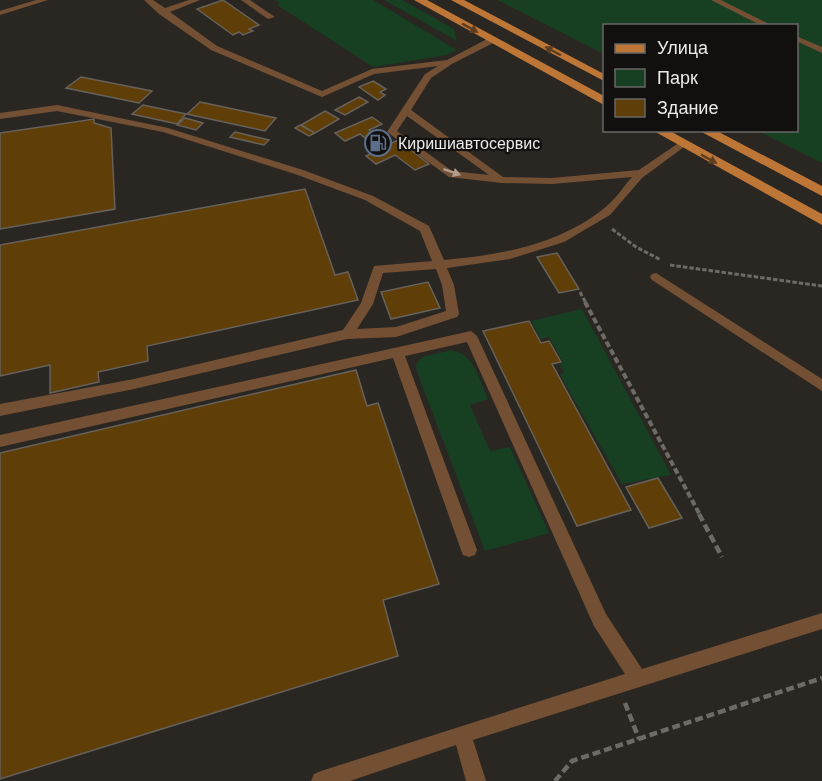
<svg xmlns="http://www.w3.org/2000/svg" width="822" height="781" font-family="Arial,sans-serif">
<rect width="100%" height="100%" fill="#2a2722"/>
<path fill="#173f22" d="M275 0H373L457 50 446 55 373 67 277 5 280 3Z
M384 0H402L454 29 457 41Z
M497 0H822V163L758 131 796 130V26H604V54Z
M582 309 671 475 622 484 560 375 564 372 559 364 563 362 549 337 541 339 531 321Z
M451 350C475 354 479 380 488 399L470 405 490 451 510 447 549 533 485 551 417 372 416 365 422 357Z"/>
<path fill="#5f3e07" stroke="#66615b" stroke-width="1.5" d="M223 0 259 25 249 29 253 31 243 35 239 32 233 35 197 9Z
M81 77 152 91 139 103 66 88Z
M373 81 386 89 380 92 385 95 378 100 359 87Z
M359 97 368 102 345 115 335 110Z
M200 102 276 118 265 131 187 114Z
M143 105 186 114 177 124 132 114Z
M325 111 339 119 315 133 301 125Z
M372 117 382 124 369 130 388 145 398 140 429 164 415 170 395 155 376 164 366 156 380 150 360 134 345 141 335 133Z
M185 118 203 123 196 130 177 125Z
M94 119V123L111 128 115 209 0 229V133Z
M300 125 315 133 309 136 295 128Z
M235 132 269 140 264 145 230 137Z
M305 189 335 275 348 272 358 300 147 346 148 361 98 372 99 382 50 393V365L0 376V245Z
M557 253 579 289 559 293 537 257Z
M428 282 440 308 391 319 381 292Z
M529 321 541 343 549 341 561 362 552 364 631 510 577 526 483 331Z
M356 370 367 406 378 403 439 584 383 600 398 656 0 779V453Z
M658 478 682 518 649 528 626 487Z"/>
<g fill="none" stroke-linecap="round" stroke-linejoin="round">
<path stroke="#6e6b67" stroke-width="3" stroke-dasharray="4.5 2" stroke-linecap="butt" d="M612 229 636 247 661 260
M670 265 822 286
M580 292 586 303"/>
<path stroke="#6e6b67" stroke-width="4" stroke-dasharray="6 3" stroke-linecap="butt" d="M585 302 700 515"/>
<path stroke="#6e6b67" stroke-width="4.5" stroke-dasharray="8 4" stroke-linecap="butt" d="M699 514 722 557
M625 703 639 739
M555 781 572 761 822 678"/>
<path fill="#735034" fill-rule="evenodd" d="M36 0H48L0 15V11Z
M144 0H153L165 8 189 0H200L170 12 217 46 322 91 372 69 447 60 489 38H495V42L452 64 431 78 411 110 503 177 552 178 639 170 680 142 688 144 642 178 610 215 564 242 510 259 447 268 454 285 459 314 457 317 396 337 347 339 134 389 0 416V404L134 379 343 330 361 303 374 266 432 261 420 231 365 200 295 174 163 132 57 111 0 119V113L57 105 168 128 303 170 373 196 429 226 444 260C501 255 563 244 608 205 617 197 624 186 632 177L552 184 502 183 449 177 387 132 425 74 438 66 374 74 322 97 211 50 159 14ZM407 116 489 175 452 171 397 131ZM436 269 442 285 446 311 396 327 357 329 373 304 383 273Z
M241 0H250L275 17 268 19Z
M711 0H721L773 26H762Z
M796 36 822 47V53L796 41Z
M656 273 822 379V391L652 280 650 277 652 274Z
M471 331 477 336 606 614 642 669 822 613V629L473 740 486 781H466L456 745 350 781H311L314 774 321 771 625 674 594 626 467 342 405 356 477 550 475 555 469 557 463 555 461 550 393 358 0 447V435Z"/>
<path fill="#be7637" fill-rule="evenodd" d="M414 0H427L604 96V105Z
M451 0H464L604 74V81Z
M652 130H668L822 214V225Z
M698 130H715L822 186V196Z"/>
</g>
<defs><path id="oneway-solid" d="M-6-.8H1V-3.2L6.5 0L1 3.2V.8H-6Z" transform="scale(1.5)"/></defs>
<g fill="#5f3e20">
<use href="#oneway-solid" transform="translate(470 28) rotate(29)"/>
<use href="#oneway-solid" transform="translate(553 51) rotate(-152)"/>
<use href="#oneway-solid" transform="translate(709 159) rotate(29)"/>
</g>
<use fill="#b09d8e" href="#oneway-solid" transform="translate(452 172) rotate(19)"/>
<defs>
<symbol id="fuel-ring" viewBox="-11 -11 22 22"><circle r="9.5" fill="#12100e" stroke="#5c6f8a" stroke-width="1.5"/><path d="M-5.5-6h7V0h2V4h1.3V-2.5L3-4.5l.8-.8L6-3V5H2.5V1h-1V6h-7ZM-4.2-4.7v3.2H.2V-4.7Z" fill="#5c6f8a"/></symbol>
</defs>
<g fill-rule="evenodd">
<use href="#fuel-ring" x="363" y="128" width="30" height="30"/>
</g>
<g text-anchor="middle" stroke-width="4.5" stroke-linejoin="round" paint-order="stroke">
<g font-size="16" fill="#eceae7" stroke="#12100e" text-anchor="start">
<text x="398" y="149">Киришиавтосервис</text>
</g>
</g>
<rect x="603" y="24" width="195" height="108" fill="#12100e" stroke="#696765" stroke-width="1.5"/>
<rect x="615" y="44" width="30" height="9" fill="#be7637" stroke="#696765" stroke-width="1.5"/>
<text x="657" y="54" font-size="18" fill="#eceae7">Улица</text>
<rect x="615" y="69" width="30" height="18" fill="#173f22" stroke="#696765" stroke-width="1.5"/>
<text x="657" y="84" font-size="18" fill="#eceae7">Парк</text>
<rect x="615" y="99" width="30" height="18" fill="#5f3e07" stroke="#696765" stroke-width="1.5"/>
<text x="657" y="114" font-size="18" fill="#eceae7">Здание</text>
</svg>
